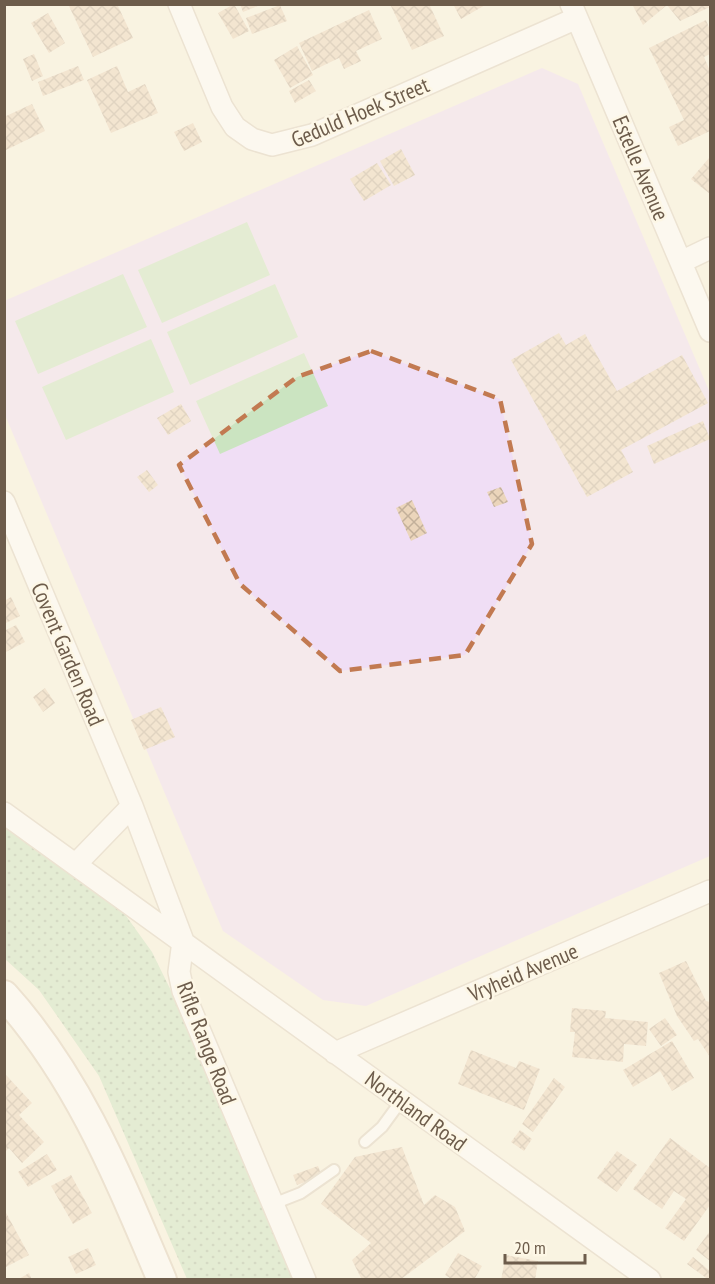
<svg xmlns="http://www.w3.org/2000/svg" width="715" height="1284" font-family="'PT Sans Narrow',sans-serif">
<defs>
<pattern id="grass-dots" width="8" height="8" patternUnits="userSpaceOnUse" patternTransform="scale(1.5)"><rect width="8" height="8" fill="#cbe4c1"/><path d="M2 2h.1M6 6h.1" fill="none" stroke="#a9bc9f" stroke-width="1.8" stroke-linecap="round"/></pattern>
<pattern id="building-cross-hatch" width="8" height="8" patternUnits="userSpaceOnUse" patternTransform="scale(1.5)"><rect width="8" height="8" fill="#ebd5bb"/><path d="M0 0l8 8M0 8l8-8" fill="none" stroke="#c3b09a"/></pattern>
</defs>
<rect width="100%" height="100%" fill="#f9f3e1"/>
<path fill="#f0def5" d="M542 68 578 84 710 393V856L366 1006 323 1000 223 931 5 415 4 301Z"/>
<path fill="url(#grass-dots)" d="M5 828 124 913 152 952 181 1011 297 1279H187L99 1076 39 990 5 959Z"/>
<path fill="#cbe4c1" d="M247 222 270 275 162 323 138 270Z
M123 274 147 327 38 374 15 321Z
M275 284 298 337 190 385 167 332Z
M151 339 174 392 66 440 42 387Z
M304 353 328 406 220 454 196 401Z"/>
<path fill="url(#building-cross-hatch)" d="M68 4H117L133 38 93 57Z
M234 4 249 31 233 39 218 13Z
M240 4H260V5L243 12Z
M390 4H429L444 36 412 50Z
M453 4H487L461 19Z
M632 4H710V7L680 21 667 5 643 25Z
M280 5 287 21 252 34 246 18Z
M369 10 382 39 356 51 361 61 344 69 339 58 312 71 299 43Z
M48 13 65 43 49 53 31 23Z
M706 20 710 30V54L704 57 710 71V131L678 146 669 127 684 120 649 48Z
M297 46 313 75 290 88 274 60Z
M34 54 43 76 32 81 23 59Z
M78 66 84 80 43 96 38 82Z
M117 66 128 92 145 84 158 113 111 133 87 80Z
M309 80 316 91 295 103 289 91Z
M32 104 45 131 4 151V117Z
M193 123 202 142 184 151 174 132Z
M401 149 415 175 394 186 380 161Z
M709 158 710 159V194L691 179Z
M377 163 391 185 364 201 350 179Z
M559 333 566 345 585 334 617 391 682 355 708 403 621 450 633 472 587 497 511 360Z
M181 404 191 421 168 435 157 418Z
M703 421 710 439 654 464 647 446Z
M147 470 158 485 149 492 137 477Z
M501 487 508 502 494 507 487 492Z
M412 500 427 533 411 541 396 508Z
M11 597 20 616 4 624V601Z
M16 625 25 642 4 653V631Z
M45 688 55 703 43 712 33 697Z
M161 707 175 737 144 750 131 720Z
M686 961 706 1001 710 1002V1057L698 1039 694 1041 677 1016 659 973Z
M572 1008 606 1011 605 1018 648 1022 646 1046 624 1044 623 1062 572 1057 575 1032H570Z
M665 1018 677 1035 661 1046 649 1029Z
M672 1041 694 1078 672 1091 660 1071 633 1087 623 1070Z
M471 1050 516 1068 519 1061 540 1069 524 1110 458 1084Z
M5 1074 32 1103 19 1115 44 1142 22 1163 9 1148 5 1152Z
M554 1078 565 1087 533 1132 522 1124Z
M520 1130 532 1139 524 1151 511 1142Z
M670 1138 710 1168V1205L684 1241 665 1228 686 1199 674 1191 662 1209 633 1189Z
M402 1147 424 1205 435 1195 455 1207 465 1231 400 1280H362L352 1260 371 1243 321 1204 355 1157Z
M617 1151 637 1165 617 1192 597 1178Z
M47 1154 57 1170 28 1187 18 1172Z
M318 1166 322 1176 297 1185 293 1175Z
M71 1175 92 1213 73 1224 51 1186Z
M4 1209 29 1255 4 1268Z
M710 1231V1261L696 1250Z
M88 1248 96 1265 76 1274 68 1257Z
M458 1253 482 1266 474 1280H453L445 1275Z
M506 1255 538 1261 535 1280H501Z
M693 1257 710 1271 709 1280 687 1264Z
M29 1273 32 1280H17Z"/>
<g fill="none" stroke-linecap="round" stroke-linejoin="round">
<defs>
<path id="service" d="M365 1142 382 1127 401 1101
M273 1204 301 1193 334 1170"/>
<path id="minor" d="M179 4 222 107 235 127 252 139 272 145 312 135 577 18
M571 4 710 331
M681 262 710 248
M4 502 132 806 183 941
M4 813 650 1280
M76 864 132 806
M183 941 179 972 183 991 305 1280
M335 1053 710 891"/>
<path id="secondary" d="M4 995C79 1078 119 1179 162 1280"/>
</defs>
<use href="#service" stroke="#dcd0be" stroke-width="14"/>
<use href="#minor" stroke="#dcd0be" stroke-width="24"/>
<use href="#secondary" stroke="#ddcfba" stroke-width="32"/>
<use href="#service" stroke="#fff" stroke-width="10"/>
<use href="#minor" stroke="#fff" stroke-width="21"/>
<use href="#secondary" stroke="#fff" stroke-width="28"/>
</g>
<path d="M0 0H715V1284H0ZM371 351 500 399 532 544 465 655 340 671 240 584 179 465 297 377Z" fill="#f9f3e1" fill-opacity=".55" fill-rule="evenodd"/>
<path fill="none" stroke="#c27a51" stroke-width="4.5" stroke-dasharray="12 8" stroke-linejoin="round" d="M371 351 500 399 532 544 465 655 340 671 240 584 179 465 297 377Z"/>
<g text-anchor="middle" stroke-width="5" stroke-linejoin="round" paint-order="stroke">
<g font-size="22" fill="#6d5c4b" stroke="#fdf7e6">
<text transform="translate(360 112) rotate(-23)" y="8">Geduld Hoek Street</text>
<text transform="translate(641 168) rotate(67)" y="8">Estelle Avenue</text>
<text transform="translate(68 654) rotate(67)" y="8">Covent Garden Road</text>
<text transform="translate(523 972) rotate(-23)" y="8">Vryheid Avenue</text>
<text transform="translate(207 1043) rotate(69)" y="8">Rifle Range Road</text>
<text transform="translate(416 1111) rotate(36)" y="8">Northland Road</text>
</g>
</g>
<rect width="715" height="1284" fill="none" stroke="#6d5c4b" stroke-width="12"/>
<path d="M505 1254v9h80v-9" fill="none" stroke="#6d5c4b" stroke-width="3"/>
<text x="514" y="1254" font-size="18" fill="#6d5c4b" stroke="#fdf7e6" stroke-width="4.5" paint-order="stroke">20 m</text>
</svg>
